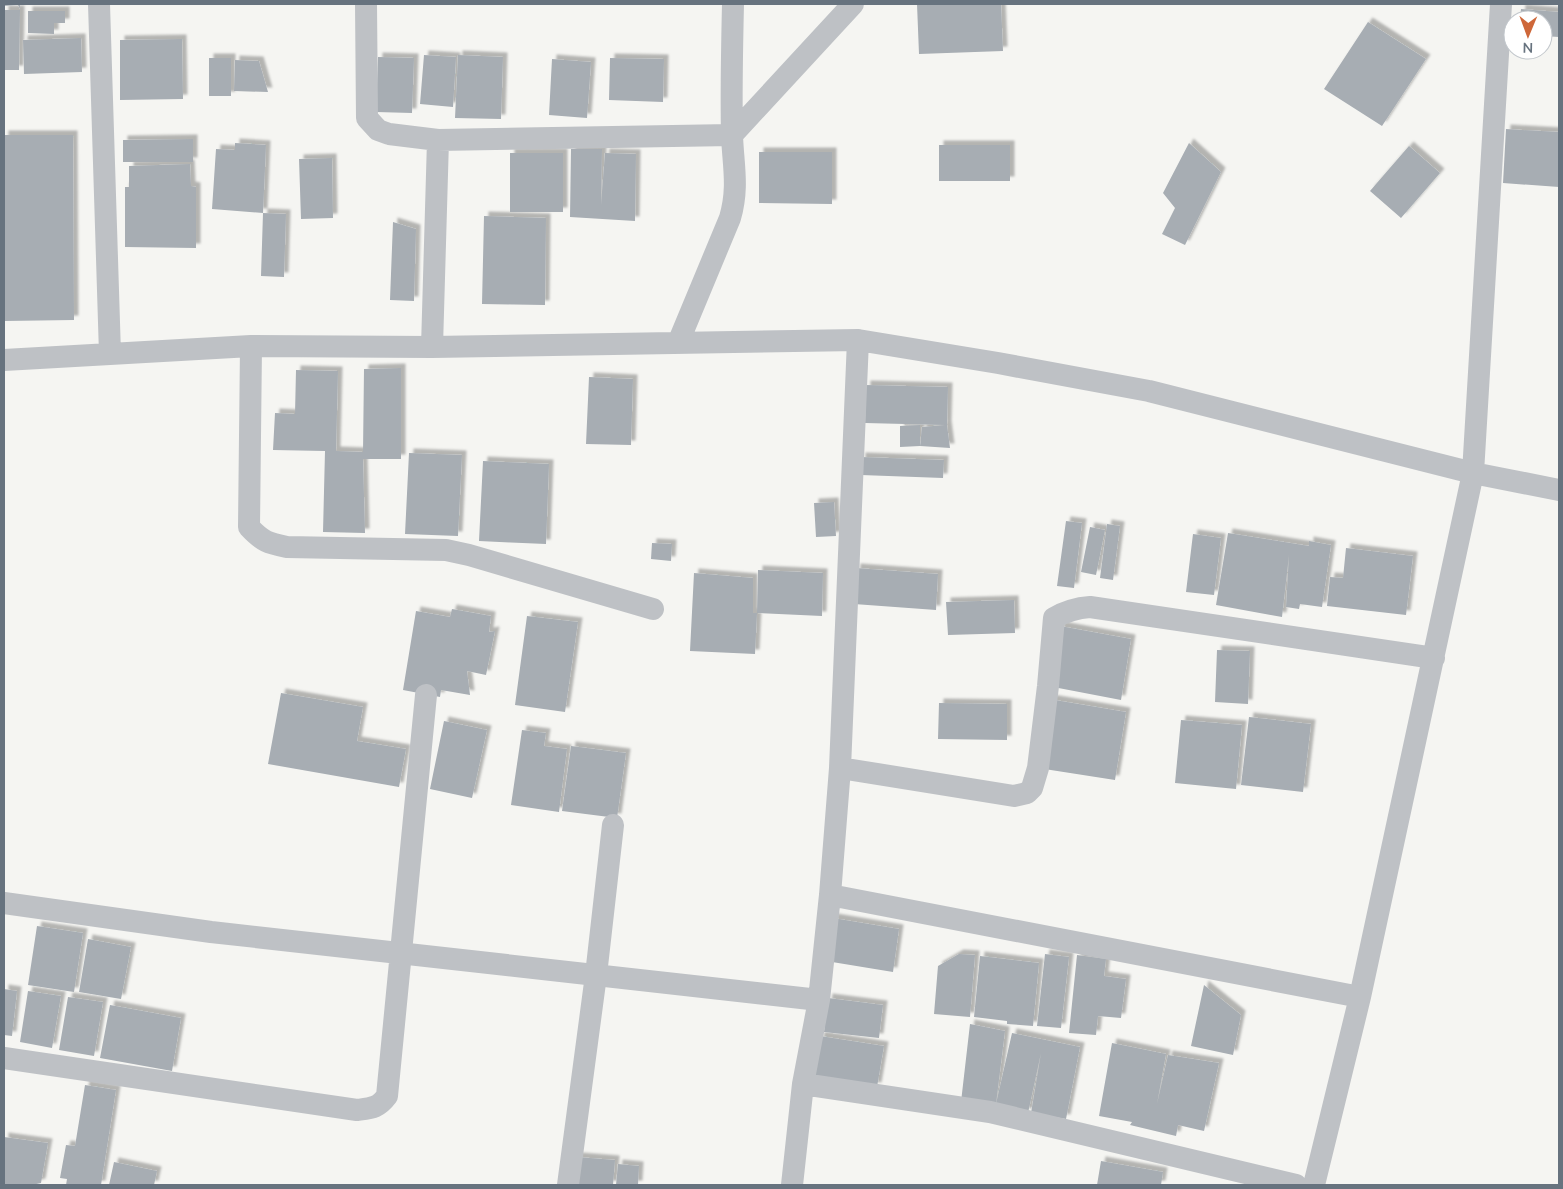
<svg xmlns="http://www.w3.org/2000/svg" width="1563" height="1189" font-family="Mulish,sans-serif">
<defs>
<filter id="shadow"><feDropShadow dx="4.5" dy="-4.5" stdDeviation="1" flood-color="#0004"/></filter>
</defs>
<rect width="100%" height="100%" fill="#f5f5f2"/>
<path fill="#a7adb3" filter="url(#shadow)" d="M4 4H20V9L18 5 4 6Z
M917 4H1001L1003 51 919 54Z
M1521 9 1559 12V37L1543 36V20H1520Z
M4 10H20L19 70H4Z
M28 11H65V23H54V34L28 33Z
M1368 22 1426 59 1382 126 1324 89Z
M81 38 82 72 24 74 23 40Z
M182 39 183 99 120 100V40Z
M424 55 456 57 453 107 420 104Z
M458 55 503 57 501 119 455 118Z
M378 57 414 58 412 113 376 112Z
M209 58H231V96H209Z
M610 58 664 59 663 102 609 100Z
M552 59 591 62 587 118 549 115Z
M235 60 259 61 268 92 234 91Z
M1506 129 1559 132V187L1503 183Z
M4 135H73L74 320 4 321Z
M193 139V162H123V140Z
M235 143 266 145 263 213 286 214 284 277 261 276 263 213 212 209 216 149 235 150Z
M1189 143 1221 172 1185 245 1162 234 1175 208 1163 193Z
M939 145H1010V181H939Z
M1409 146 1440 173 1401 218 1370 191Z
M571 149H602L601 205 605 153 636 154 635 221 570 217Z
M759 152H832V204L759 203Z
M510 153H563V212H510Z
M332 158 333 218 301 219 299 159Z
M190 164 191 186 196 187V248L125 247V187H129V166Z
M484 216 546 218 545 305 482 304Z
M393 222 416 229 414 301 390 300Z
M401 368V459H363L365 533 323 532 325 451 273 450 275 413 295 414 296 370 338 371 336 451 363 452 364 369Z
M589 377 633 379 631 445 586 444Z
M866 385 948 387 947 425 950 448 920 446 900 447V426L920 425V446L922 427 945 425 865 423Z
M409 453 462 455 458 536 405 534Z
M861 457 944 460 943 478 861 475Z
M483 461 549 464 546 544 479 541Z
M834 502 836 536 816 537 814 503Z
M1066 521 1082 523 1074 588 1057 586Z
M1107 524 1120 526 1113 580 1100 578Z
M1090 527 1105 530 1096 575 1081 572Z
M1228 533 1309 546V541L1331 545 1322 607 1300 604 1299 609 1286 607 1289 555 1282 617 1216 605Z
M1193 534 1221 538 1214 595 1186 592Z
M652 543 672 544 671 561 651 559Z
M1346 548 1413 556 1406 615 1327 606 1330 577 1343 578Z
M856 568 938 574 936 610 854 604Z
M758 570 823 573 822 616 757 613Z
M694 573 753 578V613H757L755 654 690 651Z
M1014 600 1015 633 948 635 946 602Z
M452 609 491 616 489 632 495 631 486 675 467 671 470 695 441 690 440 697 403 690 416 611 450 617Z
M527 616 578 622 565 712 515 705Z
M1060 626 1131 639 1121 700 1048 686Z
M1217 650 1250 651 1248 704 1215 702Z
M281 693 363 707 357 741 406 749 399 787 268 764Z
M1049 699 1126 712 1115 780 1038 768Z
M939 703 1007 704V740L938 739Z
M1249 717 1311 724 1303 792 1241 785Z
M1181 720 1242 725 1236 789 1175 783Z
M444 721 487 730 472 798 430 789Z
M522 730 546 733 544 746 567 749 559 812 511 805Z
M571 746 626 753 617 818 562 811Z
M833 918 899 929 893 972 826 961Z
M37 926 83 933 74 992 28 985Z
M88 939 131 947 121 999 79 992Z
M959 954 975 955 970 1017 934 1014 938 966Z
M1045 954 1069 957 1061 1028 1037 1026Z
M1077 955 1106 959 1104 976 1126 979 1121 1018 1098 1016 1096 1035 1069 1033Z
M980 956 1039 963 1033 1026 1007 1024V1021L974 1017Z
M1204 985 1241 1015 1233 1055 1191 1046Z
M4 989 17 991 12 1036 4 1035Z
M28 991 61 996 52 1048 20 1042Z
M68 997 103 1002 94 1056 59 1050Z
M828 998 883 1005 879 1038 824 1032Z
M110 1005 181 1018 172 1071 100 1058Z
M970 1024 1005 1031 996 1104 1012 1033 1080 1047 1066 1119 1031 1113 1041 1053 1028 1113 961 1102Z
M820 1036 884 1046 877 1087 814 1077Z
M1112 1043 1166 1054 1157 1104 1168 1055 1219 1063 1204 1131 1178 1125 1179 1120 1176 1136 1130 1125 1132 1122 1099 1116Z
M85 1085 116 1090 101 1185H66L67 1179 60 1178 66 1145 75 1146Z
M4 1137 48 1143 41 1183 32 1185H4Z
M577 1157 615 1160 613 1185H576Z
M1101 1161 1163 1172 1161 1185H1097Z
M114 1162 157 1171 154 1185H109Z
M618 1164 639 1166 638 1185H616Z"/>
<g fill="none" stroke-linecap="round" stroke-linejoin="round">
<path stroke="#bec1c5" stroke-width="22" d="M99 4 110 354
M366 4 367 118 378 130 389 134 438 140 732 135 853 4
M678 343 730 218C739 187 733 165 732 135 731 91 732 47 733 4
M251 346 249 527C263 542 268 543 287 547L446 550 469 555 653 609
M432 347 438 140
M4 360 251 346 432 347 858 340 998 363 1149 391 1473 473 1559 490
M840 768 1014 796 1027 793 1032 788 1038 768 1048 686 1054 618C1066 611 1076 608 1090 607L1434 658
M830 895 1360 997 1314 1185
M4 903 211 932 819 1000
M1360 997 1473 473 1501 4
M4 1058 357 1110C372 1108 378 1108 387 1096L426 695
M803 1084 990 1112 1296 1185
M568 1185 596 975 613 825
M792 1185 803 1084 819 1000 830 895 840 768 858 340"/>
</g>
<rect width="1563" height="1189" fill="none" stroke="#67737f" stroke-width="10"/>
<g transform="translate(1528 35) rotate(181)"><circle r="24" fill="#ffffff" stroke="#c2c7cc"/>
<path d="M0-4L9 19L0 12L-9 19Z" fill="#ce6739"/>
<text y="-8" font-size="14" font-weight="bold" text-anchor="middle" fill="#67737f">N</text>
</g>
</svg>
